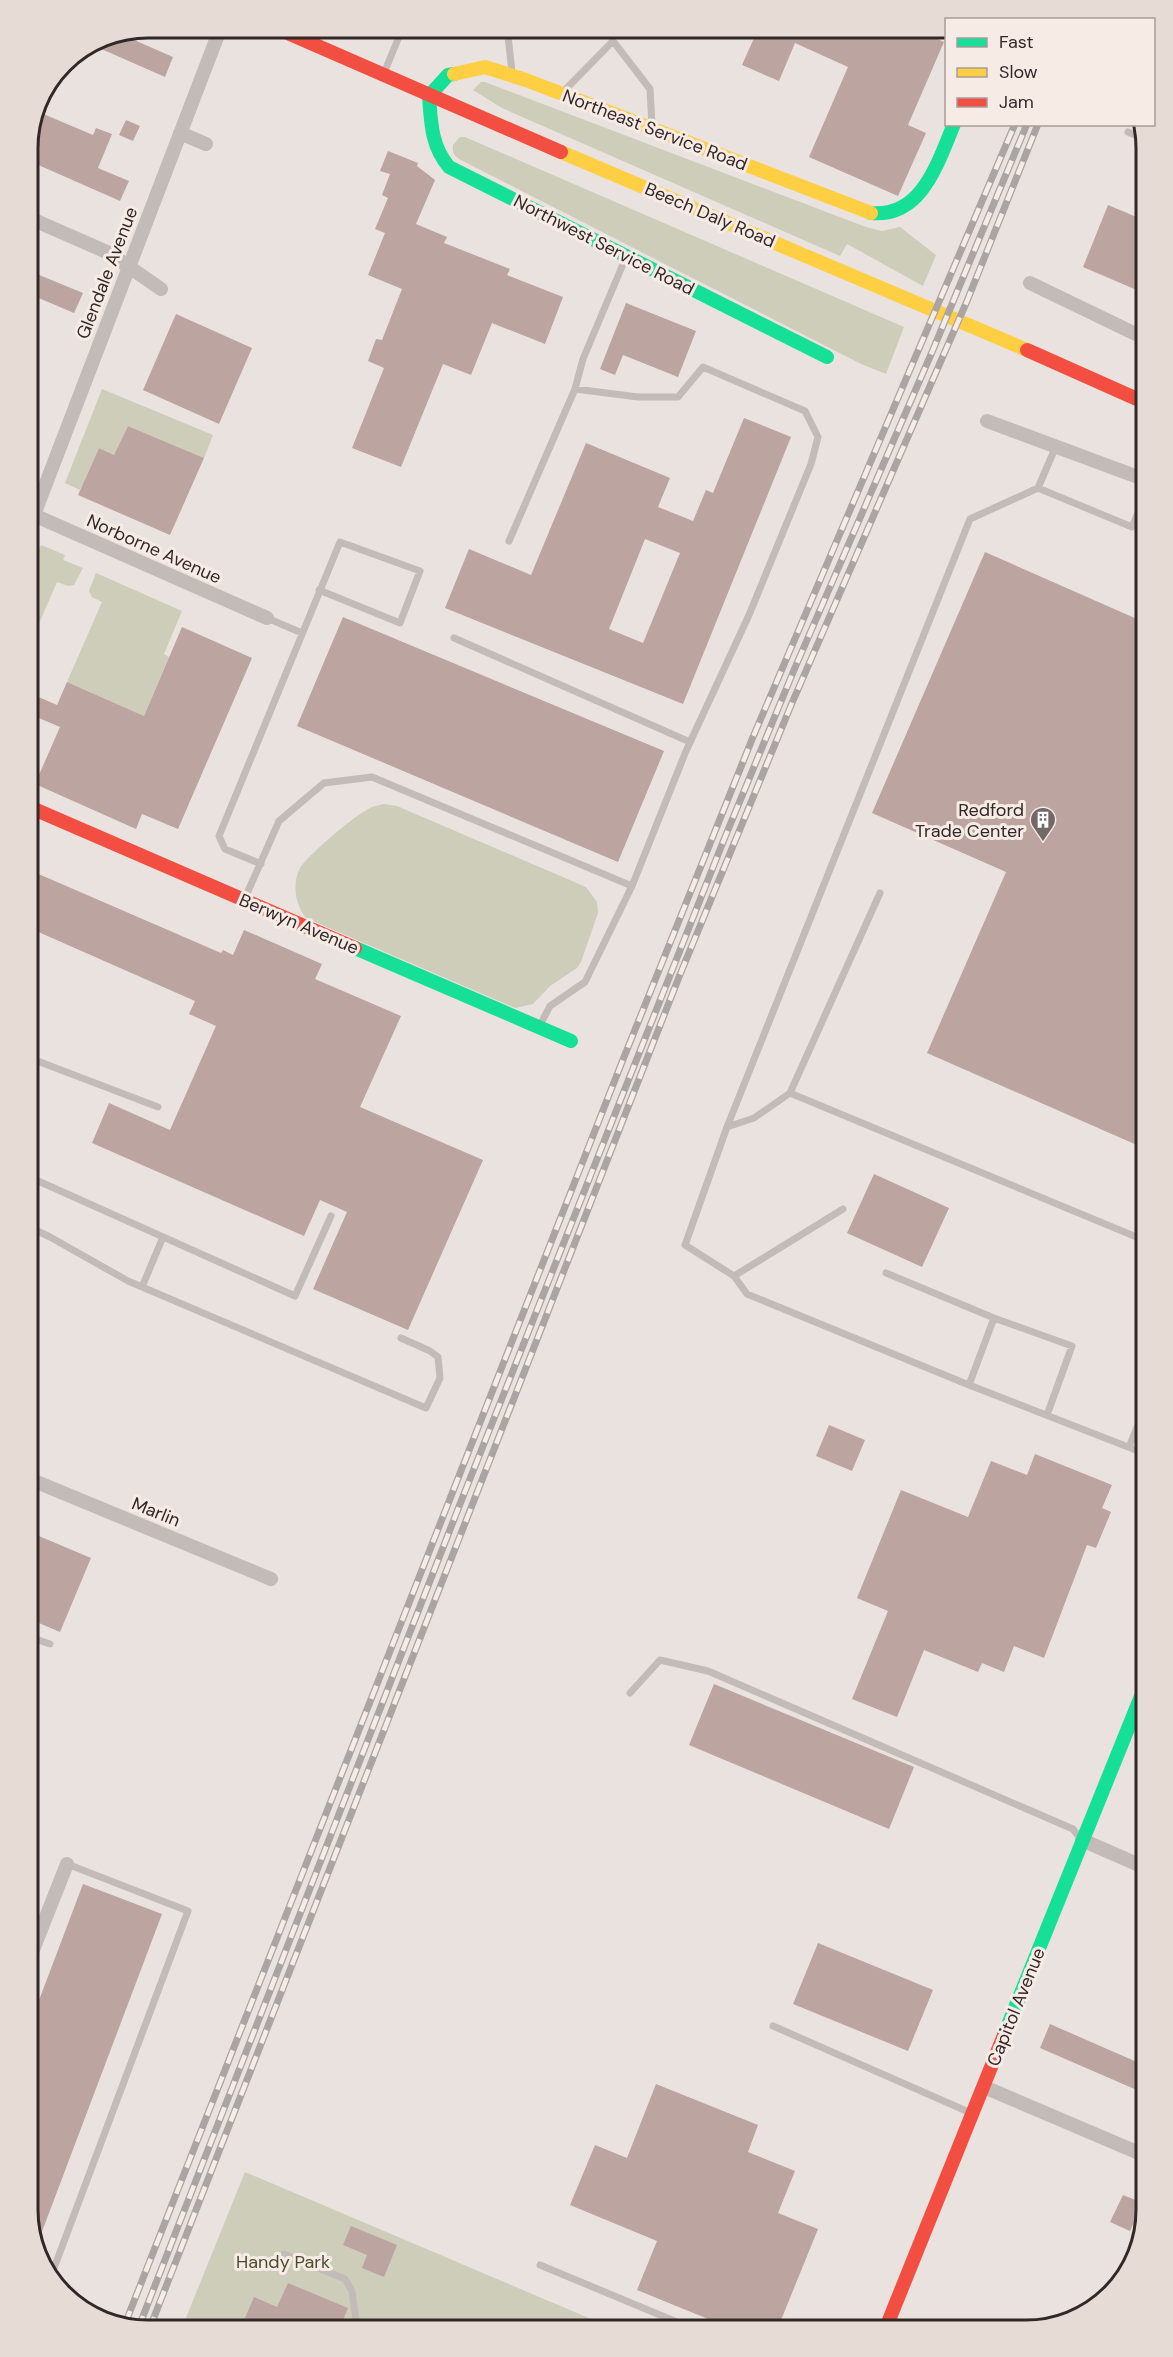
<svg xmlns="http://www.w3.org/2000/svg" width="1173" height="2357" font-family="'DM Sans',sans-serif">
<rect width="100%" height="100%" fill="#e9e2de"/>
<path fill="#cecdb9" d="M481 82H485L866 227 882 231 900 227 936 255 923 286 847 244 840 256 502 108 473 90Z
M460 137H465L904 327 886 374 861 364 463 161C455 157 452 154 453 145Z
M102 389 213 435 204 458 128 426 114 455 99 448 80 490 65 483Z
M41 545 65 555 63 560 83 568 74 585 68 586 57 582 27 651V581Z
M96 573 182 611 164 654 169 657 144 716 67 682 102 602 92 597 89 591Z
M383 804 397 806 586 887 597 902 598 913 581 962 577 968 550 986 533 1004 515 1008 306 918C296 906 292 886 299 870 304 858 352 818 365 811 370 807 376 806 383 804Z
M245 2172 617 2330H181Z"/>
<path fill="#bca4a1" fill-rule="evenodd" d="M759 27H882L898 34 901 27H910L944 42 908 125 926 133 898 196 809 157 848 67 795 43 779 81 742 65Z
M118 33 173 57 165 77 90 44 102 36Z
M34 110 93 135 96 128 112 134 98 168 129 181 120 201 27 160V140Z
M126 120 140 126 133 141 119 135Z
M388 151 418 163 417 166 435 180 416 224 447 237 444 243 510 269 507 275 563 297 545 344 492 323 471 375 443 364 401 467 352 448 384 368 368 361 376 339 382 340 402 289 368 275 385 233 375 229 388 198 382 195 390 174 380 171Z
M1108 205 1146 221V294L1083 267Z
M27 270 83 293 74 313 27 293Z
M626 303 696 331 678 377 623 355 615 375 600 369Z
M176 314 252 348 219 424 143 390Z
M744 418 791 437 683 704 445 608 469 549 531 575 586 443 670 478 658 507 693 521 706 490 713 493ZM645 539 680 553 643 643 609 629Z
M128 426 204 458 170 535 78 495 99 448 114 455Z
M985 552 1146 623V1149L927 1053 1006 872 872 813Z
M343 617 664 751 618 862 297 726Z
M182 627 252 658 178 829 142 814 136 829 35 784 60 727 27 713V692L57 705 67 682 144 716Z
M27 869 221 953 223 950 233 955 244 930 322 964 315 979 401 1016 360 1107 483 1160 408 1330 313 1289 347 1212 320 1200 304 1236 92 1143 109 1103 170 1130 216 1026 189 1014 195 1001 27 927Z
M874 1174 949 1208 922 1267 847 1233Z
M829 1425 865 1440 852 1471 816 1456Z
M1035 1454 1112 1485 1102 1508 1111 1512 1096 1548 1087 1545 1044 1658 1014 1646 1004 1672 982 1663 978 1672 924 1650 897 1717 852 1699 888 1611 857 1598 901 1490 968 1517 991 1461 1027 1475Z
M27 1531 91 1558 60 1632 27 1618Z
M714 1684 914 1767 889 1829 689 1745Z
M83 1884 162 1914 35 2250 27 2210V2032Z
M818 1943 933 1990 908 2051 793 2004Z
M1050 2024 1146 2066V2094L1040 2048Z
M656 2084 758 2125 748 2152 795 2171 778 2213 818 2229 777 2330H735L637 2290 657 2241 570 2205 595 2145 627 2158Z
M1123 2195 1143 2203 1130 2231 1110 2222Z
M351 2226 397 2245 384 2277 362 2268 367 2255 343 2245Z
M288 2283 348 2308 339 2330H273L245 2318 254 2297 277 2307Z"/>
<g fill="none" stroke-linecap="round" stroke-linejoin="round">
<path stroke="#c2bbb8" stroke-width="7" d="M507 27 512 72
M609 27 613 41 650 89 652 125
M384 73 403 27
M562 93 613 41
M1128 132 1144 139
M575 389 583 359 626 257
M1056 446 1038 488 970 519 727 1127 685 1245 734 1276 747 1294 969 1385 1146 1454
M1038 488 1132 527 1146 494
M509 541 575 389 638 397H678L703 367 805 411 818 437 811 464 749 615 686 751 632 886
M267 618 302 633
M454 638 690 742
M261 864 225 849 219 836 340 542 420 571 400 623 319 590
M245 898 279 821 324 783 372 777 632 886 585 982 550 1006 539 1027
M27 1057 158 1107
M790 1093 1146 1241
M727 1127 754 1118 790 1093 880 893
M27 1176 295 1296 331 1216
M27 1226 50 1237 128 1281 426 1408 440 1378 438 1357 430 1351 401 1338
M886 1273 994 1318 969 1385
M734 1276 843 1209
M142 1287 163 1237
M994 1318 1072 1346 1047 1415
M1129 1447 1146 1405
M27 1636 50 1644
M630 1693 660 1660 708 1671 1073 1829 1080 1838
M773 2026 971 2113
M284 2254 345 2279 352 2291 356 2321 354 2330
M540 2265 696 2330
M51 2276 188 1911 67 1864"/>
<path stroke="#c2bbb8" stroke-width="14" d="M180 133 206 144
M27 217 109 253 161 289
M1030 283 1146 339
M987 421 1146 480
M27 512 267 618
M27 533 221 27
M27 1478 271 1579
M1082 1840 1146 1868
M27 1965 67 1864
M984 2087 1146 2156"/>
<path stroke="#16e098" stroke-width="14" d="M454 74 448 75 429 96C431 122 431 146 449 167L827 357
M871 213C922 218 938 162 954 124
M355 948 571 1041
M1004 2035 1146 1684"/>
<path stroke="#ffcf43" stroke-width="14" d="M454 74 485 67 526 80 871 213
M561 152 1027 350"/>
<path stroke="#f24e42" stroke-width="14" d="M274 27 561 152
M1027 350 1146 403
M27 806 355 948
M885 2330 1004 2035"/>
<defs>
<path id="rail" d="M125 2324 622 1062 753 737 1015 124
M138 2329 460 1504 723 842 794 670 932 352 1027 124
M149 2330 679 977 792 703 967 301 1038 124"/>
</defs>
<use href="#rail" stroke="#aaa4a2" stroke-width="7"/>
<use href="#rail" stroke="#f7ebe5" stroke-width="4.5" stroke-dasharray="14" stroke-linecap="butt"/>
</g>
<defs>
<symbol id="building-pin" viewBox="-11 -11 22 30"><path d="M0 17L-7.5 6A9.5 9.5 0 1 1 7.5 6Z" fill="#726967" stroke="#f7ebe5"/><path d="M-4-6H4V6H1V3H-1V6H-4ZM-2.5-4.3h1.7v1.8h-1.7ZM.8-4.3h1.7v1.8H.8ZM-2.5-1h1.7V.8h-1.7ZM.8-1h1.7V.8H.8Z" fill="#fff"/></symbol>
</defs>
<g fill-rule="evenodd">
<use href="#building-pin" x="1028" y="805" width="30" height="40"/>
</g>
<g text-anchor="middle" stroke-width="6" stroke-linejoin="round" paint-order="stroke">
<g font-size="18" fill="#322827" stroke="#f7ebe5">
<text transform="translate(655 130) rotate(21)" y="6">Northeast Service Road</text>
<text transform="translate(710 215) rotate(23)" y="6">Beech Daly Road</text>
<text transform="translate(604 245) rotate(27)" y="6">Northwest Service Road</text>
<text transform="translate(107 273) rotate(-69)" y="6">Glendale Avenue</text>
<text transform="translate(154 549) rotate(24)" y="6">Norborne Avenue</text>
<text transform="translate(299 924) rotate(23)" y="6">Berwyn Avenue</text>
<text transform="translate(156 1512) rotate(22)" y="6">Marlin</text>
<text transform="translate(1016 2007) rotate(-68)" y="6">Capitol Avenue</text>
</g>
<g font-size="18" fill="#322827" stroke="#f7ebe5" text-anchor="end">
<text x="1024" y="816">Redford<tspan x="1024" dy="21">Trade Center</tspan></text>
</g>
<g font-size="18" fill="#484e2d" stroke="#f7ebe5">
<text x="283" y="2268">Handy Park</text>
</g>
</g>
<path d="M0 0H1173V2357H0ZM148 38H1026A110 110 0 0 1 1136 148V2210A110 110 0 0 1 1026 2320H148A110 110 0 0 1 38 2210V148A110 110 0 0 1 148 38Z" fill="#e7dbd6" fill-rule="evenodd"/>
<path fill="none" stroke="#322827" stroke-width="3" d="M148 38H1026A110 110 0 0 1 1136 148V2210A110 110 0 0 1 1026 2320H148A110 110 0 0 1 38 2210V148A110 110 0 0 1 148 38Z"/>
<rect x="945" y="18" width="210" height="108" fill="#f7ebe5" stroke="#a89d99" stroke-width="1.5"/>
<rect x="957" y="38" width="30" height="9" fill="#16e098" stroke="#a89d99" stroke-width="1.5"/>
<text x="999" y="48" font-size="18" fill="#322827">Fast</text>
<rect x="957" y="68" width="30" height="9" fill="#ffcf43" stroke="#a89d99" stroke-width="1.5"/>
<text x="999" y="78" font-size="18" fill="#322827">Slow</text>
<rect x="957" y="98" width="30" height="9" fill="#f24e42" stroke="#a89d99" stroke-width="1.5"/>
<text x="999" y="108" font-size="18" fill="#322827">Jam</text>
</svg>
